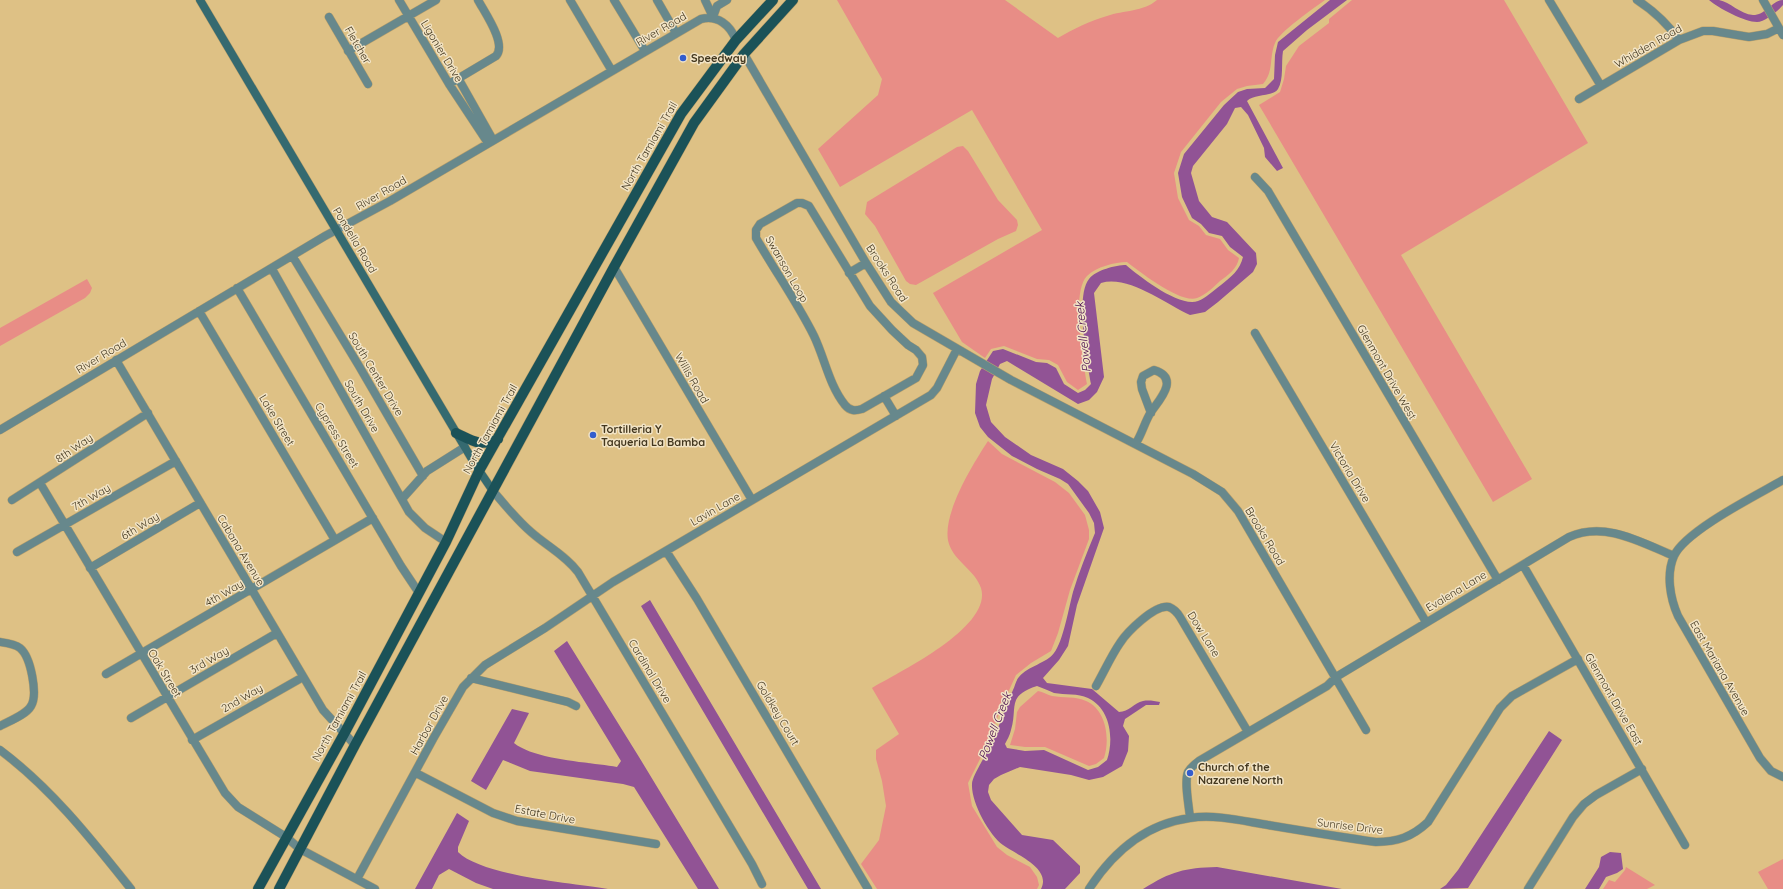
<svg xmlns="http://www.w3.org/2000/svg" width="1783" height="889" font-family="Quicksand,sans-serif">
<rect width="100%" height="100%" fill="#dec185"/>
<path fill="#e88d86" d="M837 0H1005L1058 38C1073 29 1090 21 1107 16 1124 10 1143 12 1157 0H1325C1314 8 1279 32 1275 43 1269 57 1274 72 1263 84L1247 86 1237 89 1221 102 1181 152 1174 173 1178 198 1189 220 1199 226 1206 235 1220 239 1228 250 1239 258C1237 269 1228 275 1220 281 1214 287 1205 295 1197 298 1181 304 1140 272 1127 262 1115 262 1096 267 1087 276 1071 292 1083 361 1087 384L1078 390 1067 382 1058 365 1049 360 1037 359 1004 346 991 349 985 358 962 342 933 293 1042 230 972 110 840 187 818 149 878 95 882 79Z
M1352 0H1504L1588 143 1401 255 1532 479 1493 502 1259 105 1280 92 1284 79 1286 66 1299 46 1329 23V19Z
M963 146 968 151 998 200 1017 220 1018 225 1016 231 998 239 916 285 910 284 906 281 875 226 865 214 867 202 957 147Z
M87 279 92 288 90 293 85 298 0 346V328Z
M988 441 1002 454 1055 482 1069 493 1085 515 1089 530V539L1070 590 1058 633 1051 651 1031 663 1016 675 1001 708 989 741 968 783 972 806 997 847 1007 855 1030 867 1037 877 1039 885 1037 889H877L861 864 879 840 886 806 882 781 876 759V750L899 734 872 688C899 672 993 627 981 588 975 570 955 562 949 544 940 517 973 464 988 441Z
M1038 691C1043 692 1048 695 1052 696 1063 698 1076 696 1086 701 1107 710 1110 740 1104 758L1096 764 1089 766 1045 747H1025L1010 745 1015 729 1017 712 1020 707Z
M1783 859V889H1768L1758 872Z
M1626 867 1655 885 1647 889H1603L1609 880 1615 882 1625 870Z"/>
<path fill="#915395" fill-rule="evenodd" d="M1330 0H1347L1307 30 1283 51C1281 63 1284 79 1278 89 1273 97 1255 93 1247 101L1283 168 1277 171 1265 157 1264 148 1248 115 1241 107 1235 108 1227 124 1193 166 1191 173 1199 201 1212 217 1227 222 1256 253 1257 264 1253 272 1218 302 1205 312 1190 315C1165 304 1129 275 1101 283L1094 293 1104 377 1097 392 1089 400 1078 404 1007 361 1000 364 992 379 986 405 991 422 1005 437 1031 455 1063 469 1078 481 1088 491 1100 512 1104 528 1077 605 1068 646 1059 660 1043 678 1047 683 1092 689 1119 712C1129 712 1134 703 1143 701 1149 700 1154 701 1160 702L1159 705H1146L1125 719 1123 726 1129 736 1128 751 1122 766 1103 777 1089 780 1071 775 1020 767 1001 775 994 779 989 785 988 792 991 800 1022 835 1053 840 1080 866V873L1065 889H1041C1052 868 1015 854 1003 845 989 835 971 802 972 784 972 777 983 760 987 752 998 733 1003 711 1013 690 1015 686 1016 680 1019 677 1028 666 1047 663 1054 653 1063 642 1069 607 1073 592 1079 572 1087 552 1095 533L1094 523 1089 513 1068 484 1060 479 1037 469 1012 456 988 437 980 427 975 413 976 384 980 371 993 351 1003 349 1036 362 1047 363 1056 368 1064 384 1078 393 1085 390 1091 384C1087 362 1075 296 1089 279 1096 270 1116 265 1126 265 1140 277 1180 308 1198 301 1206 298 1214 290 1221 285 1231 277 1240 270 1243 257L1230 247 1222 236 1209 233 1201 224 1192 218 1182 197 1178 173 1184 154 1224 105 1238 92 1247 89 1265 88 1274 79 1275 55 1278 42ZM1037 686C1043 688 1049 691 1054 693 1065 695 1078 693 1088 698 1111 709 1114 739 1107 760L1098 767 1088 770 1044 750 1025 751 1007 748 1005 744C1007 740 1010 735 1011 730 1018 707 1006 696 1037 686Z
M1709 0C1712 0 1716 0 1719 0 1730 2 1740 14 1753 15 1766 15 1772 0 1783 0V5C1779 10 1765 22 1757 22 1745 22 1718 8 1709 0Z
M650 600 821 889H808L641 606Z
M567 641 639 757 719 889H698L634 787 623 784 530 771 503 760 486 790 471 781 512 709 529 713 514 743C535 760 589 762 617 767L621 761 554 651Z
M1549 731 1562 740 1468 888 1440 889 1446 885 1458 870Z
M457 813 469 821 458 847V852C482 876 572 883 608 889H493L476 883 449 869 439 875 432 889H415Z
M1610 852 1621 853 1623 869 1617 873 1606 877 1599 889H1585L1599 867 1601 857Z
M1217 867 1342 889H1143C1172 871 1184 868 1217 867Z"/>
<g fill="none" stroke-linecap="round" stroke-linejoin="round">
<defs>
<path id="minor" d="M399 0 449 84 488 143
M570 0 612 71
M614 0 645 51
M657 0 676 33
M705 0 713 17
M1549 0 1601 86
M1637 0C1654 11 1667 23 1679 40
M1763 0 1783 35
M329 17 368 84
M713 17 717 6 727 0
M348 51 436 0
M744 54 866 263 891 302 913 323 1011 380 1193 474 1222 492 1238 511 1366 730
M458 78 493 140
M449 84 496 56C507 44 485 13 478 0
M1579 99 1679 40 1703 31H1713L1749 37 1767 34 1779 28
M1255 177 1268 191 1307 257 1498 580
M797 203H802L809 206 870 306 892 330 908 345 916 350 922 357 923 365 916 378 862 409C855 411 850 411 845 405 829 385 825 359 814 336 797 302 775 271 756 238V230L760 224Z
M293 257 359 366 423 476
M614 267 752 500
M272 269 409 512 425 528 446 542
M849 273 866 263
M237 288 401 566 419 593
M199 311 335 540
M1255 333 1426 622
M116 360 323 710 355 745
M884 396 896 416
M0 430 325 236 390 201 701 19C718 15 730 25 736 40
M1136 443C1142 434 1145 421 1151 412 1160 399 1180 378 1154 370L1143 376 1141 382 1142 389 1151 413
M1783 480C1757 495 1685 531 1674 556 1666 574 1670 598 1678 616L1760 758 1771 771 1783 777
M40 483 225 793 238 807 286 837 300 849 375 889
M493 491C505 505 517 520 531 532 548 547 564 554 578 572L752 864 762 884
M402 499 427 471 465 447
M12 500 148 413
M666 551 697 599 868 889
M17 552 176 461
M1523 565 1685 845
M90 568 200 503
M0 642C7 643 15 644 20 648 31 657 38 695 31 706 26 715 9 721 0 726
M106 674 373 518
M471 678 568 702 576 706
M1096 686C1104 672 1111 656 1120 643 1127 632 1155 604 1169 607 1174 609 1177 612 1180 617L1248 732
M131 718 277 633
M192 740 303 677
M0 750C52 789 91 839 131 889
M416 773 493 813 517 821 656 844
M1190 818C1189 806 1184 782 1188 772 1191 767 1195 764 1199 761L1327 686 1336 677 1569 537C1605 521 1640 542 1674 556
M357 879 433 739 463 687 485 665 545 628 613 582 931 395 937 388 957 349
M1089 889C1113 852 1145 824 1190 818 1215 814 1243 821 1268 825 1304 831 1340 837 1376 842 1397 842 1412 837 1428 822L1500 708 1512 696 1578 659
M1528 889 1573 817 1584 804 1596 795 1642 769"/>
<path id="secondary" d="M200 0 476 466 493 491"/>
<path id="primary" d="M456 433C473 441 479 447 498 439
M258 889 344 734 446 542 479 471 681 114 736 40 773 0
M279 889 355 745 614 267 694 123 744 54 793 0"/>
</defs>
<use href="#minor" stroke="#b9a06c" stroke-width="9"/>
<use href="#secondary" stroke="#b9a06c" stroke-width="9"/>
<use href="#primary" stroke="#b9a06c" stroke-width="11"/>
<use href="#minor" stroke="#67888c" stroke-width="8"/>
<use href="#secondary" stroke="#356a70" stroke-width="8"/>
<use href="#primary" stroke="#1b5258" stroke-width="10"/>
</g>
<g fill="#335dcd" stroke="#f2e4c6" stroke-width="1.5">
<circle cx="683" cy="58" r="4"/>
<circle cx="593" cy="435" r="4"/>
<circle cx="1190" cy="773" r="4"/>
</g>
<g text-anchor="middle" stroke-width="3" stroke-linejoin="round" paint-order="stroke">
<g font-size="11" fill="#43371e" stroke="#f2e4c6">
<text transform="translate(661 29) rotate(-30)" y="4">River Road</text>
<text transform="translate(358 45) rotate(60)" y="4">Fletcher</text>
<text transform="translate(1648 46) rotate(-30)" y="4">Whidden Road</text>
<text transform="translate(442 51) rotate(59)" y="4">Ligonier Drive</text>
<text transform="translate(649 146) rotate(-60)" y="4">North Tamiami Trail</text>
<text transform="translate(381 193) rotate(-30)" y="4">River Road</text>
<text transform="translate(355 240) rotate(59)" y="4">Pondella Road</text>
<text transform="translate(787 269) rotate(60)" y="4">Swanson Loop</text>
<text transform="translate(887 273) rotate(57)" y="4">Brooks Road</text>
<text transform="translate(101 356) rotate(-31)" y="4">River Road</text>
<text transform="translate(1387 372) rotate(60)" y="4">Glenmont Drive West</text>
<text transform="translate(376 374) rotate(59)" y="4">South Center Drive</text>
<text transform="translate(692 378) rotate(60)" y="4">Willis Road</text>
<text transform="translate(362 406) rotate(60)" y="4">South Drive</text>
<text transform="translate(277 420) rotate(59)" y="4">Lake Street</text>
<text transform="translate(490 429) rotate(-61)" y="4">North Tamiami Trail</text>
<text transform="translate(337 435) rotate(59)" y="4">Cypress Street</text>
<text transform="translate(74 448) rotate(-34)" y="4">8th Way</text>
<text transform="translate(1350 472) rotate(59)" y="4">Victoria Drive</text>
<text transform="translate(91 497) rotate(-30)" y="4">7th Way</text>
<text transform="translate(715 509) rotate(-30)" y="4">Lavin Lane</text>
<text transform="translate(140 526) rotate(-31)" y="4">6th Way</text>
<text transform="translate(1265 536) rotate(59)" y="4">Brooks Road</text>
<text transform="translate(241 550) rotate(59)" y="4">Cabana Avenue</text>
<text transform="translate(1456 591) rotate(-31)" y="4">Evalena Lane</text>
<text transform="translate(224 593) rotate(-30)" y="4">4th Way</text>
<text transform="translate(1204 634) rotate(58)" y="4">Dow Lane</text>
<text transform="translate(209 660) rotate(-30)" y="4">3rd Way</text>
<text transform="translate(1720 668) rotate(60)" y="4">East Mariana Avenue</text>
<text transform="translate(650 671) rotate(59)" y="4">Cardinal Drive</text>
<text transform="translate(165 673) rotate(59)" y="4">Oak Street</text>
<text transform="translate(242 698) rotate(-30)" y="4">2nd Way</text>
<text transform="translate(1614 699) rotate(60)" y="4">Glenmont Drive East</text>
<text transform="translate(778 713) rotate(59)" y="4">Goldkey Court</text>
<text transform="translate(339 716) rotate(-61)" y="4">North Tamiami Trail</text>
<text transform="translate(429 725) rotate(-61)" y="4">Harbor Drive</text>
<text transform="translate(545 814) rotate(11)" y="4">Estate Drive</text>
<text transform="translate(1350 826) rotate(7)" y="4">Sunrise Drive</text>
</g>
<g font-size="11" font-weight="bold" fill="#43371e" stroke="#f2e4c6" text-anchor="start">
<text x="691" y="62">Speedway</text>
<text x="601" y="433">Tortilleria Y<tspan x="601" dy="13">Taqueria La Bamba</tspan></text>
<text x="1198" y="771">Church of the<tspan x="1198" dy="13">Nazarene North</tspan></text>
</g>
<g font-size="12" font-style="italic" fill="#480a4c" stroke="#f2e4c6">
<text transform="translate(1083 337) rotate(-96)" y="4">Powell Creek</text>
<text transform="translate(995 726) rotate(-69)" y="4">Powell Creek</text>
</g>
</g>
</svg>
